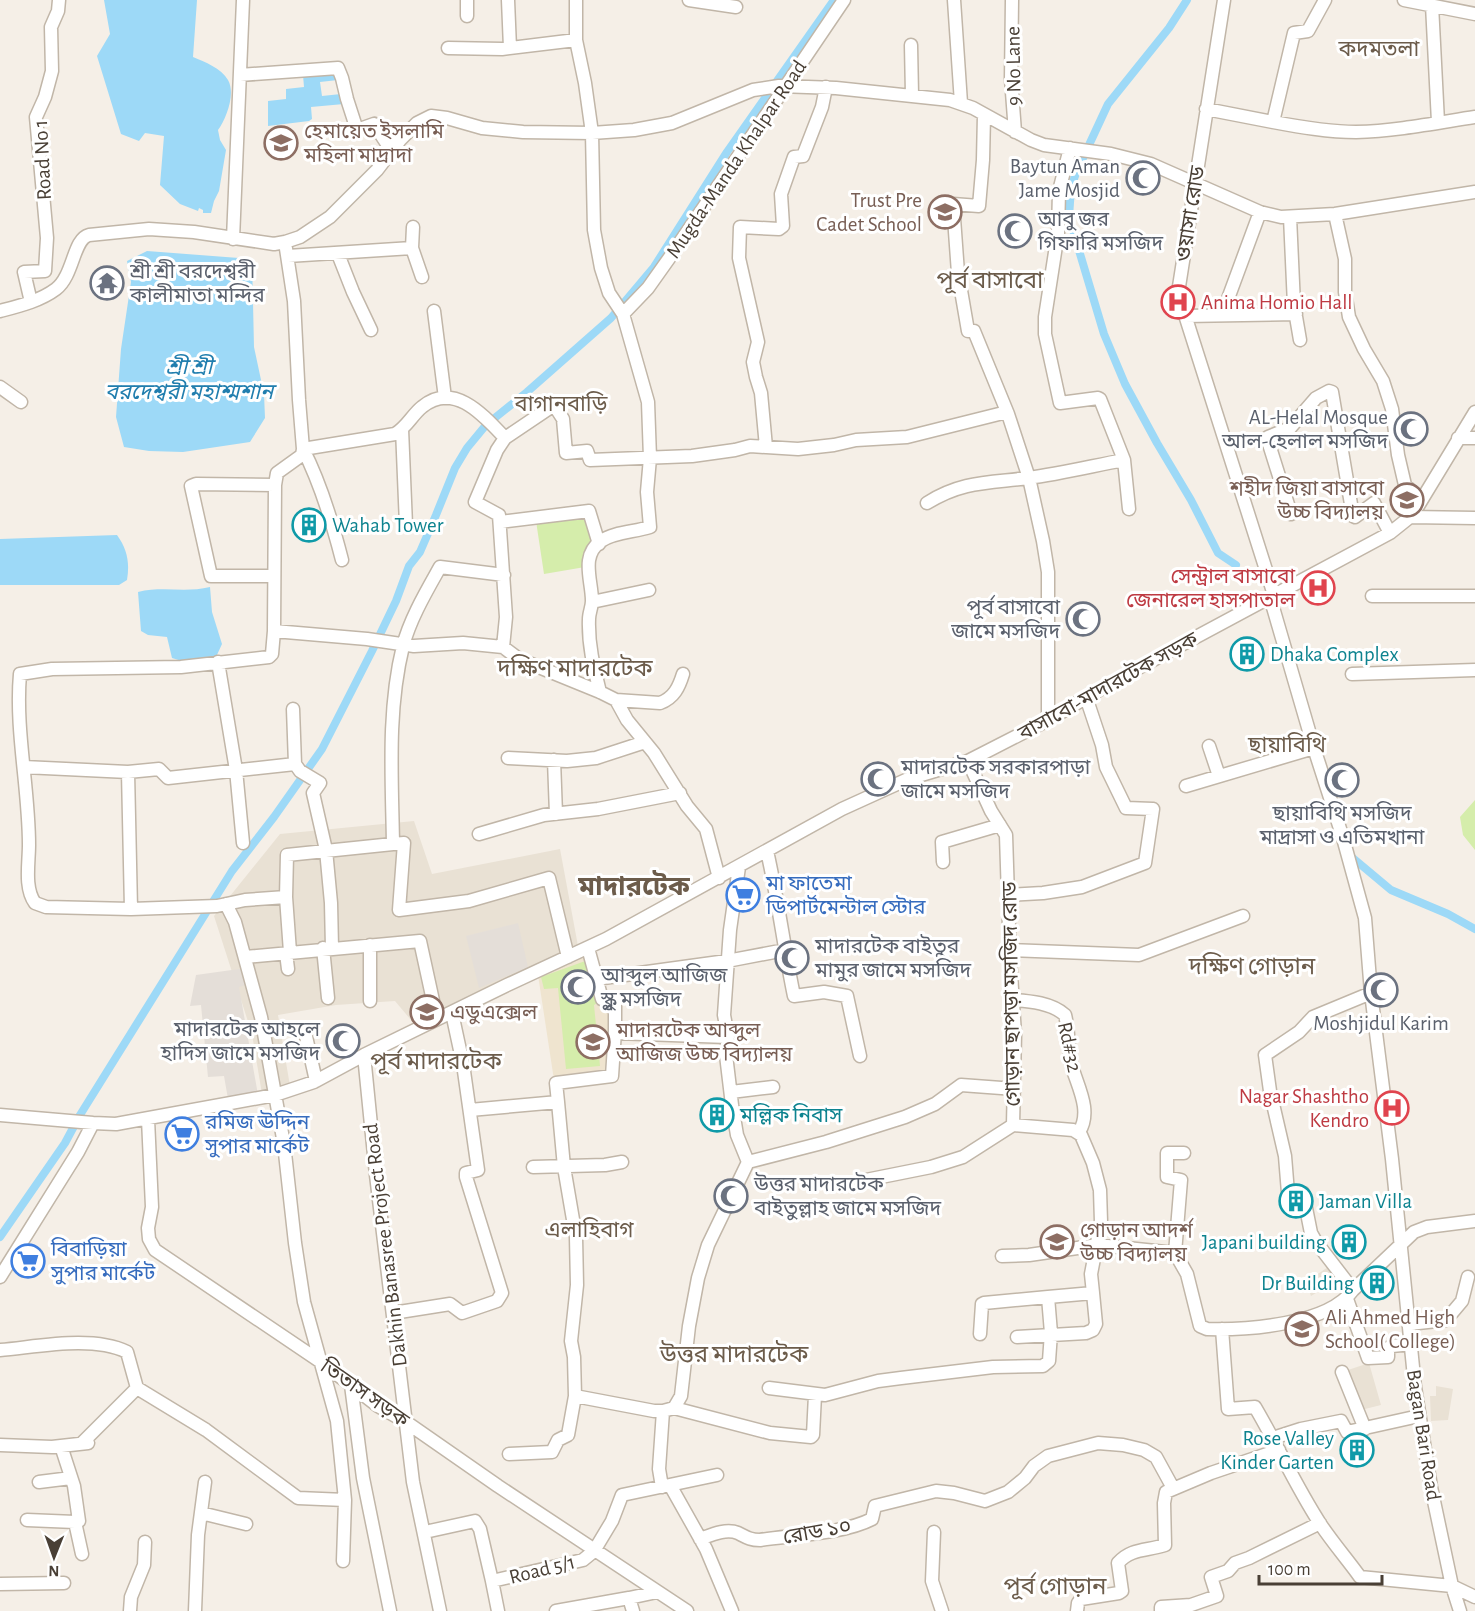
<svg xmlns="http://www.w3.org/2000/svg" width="1475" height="1611" font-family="'Alegreya Sans','Noto Sans Bengali',sans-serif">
<rect width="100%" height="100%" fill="#f5efe7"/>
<path fill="#e9e1d4" d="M414 821 432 874 560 849 578 946 416 1026 395 1001 336 1005 278 1015 290 1086 262 1094 252 1034 214 916 280 834Z
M1331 1265 1341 1278 1311 1296 1306 1282Z
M1369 1363 1381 1405 1361 1410 1345 1371Z
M1436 1386 1453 1389 1448 1420 1431 1421 1430 1396H1436Z"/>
<path fill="#e4ded8" d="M518 923 528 967 479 988 466 936Z
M246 968 251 983 239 987 258 1095 228 1099 224 1076 208 1077 201 1005 190 1006 196 975Z"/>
<path fill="#efe4cf" d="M587 956 599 1002 612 1003 609 1074 554 1080 538 975Z"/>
<path fill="#d5edab" d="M586 514 593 543 585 567 544 574 536 521Z
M1475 800V850L1463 835 1460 817Z
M588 960 599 1002 594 1005 600 1066 566 1069 558 988 544 989 541 977Z"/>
<path fill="#9dd9f7" d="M104 0H197L193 57C205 62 221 68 228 80 236 94 226 119 218 130L220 140 226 150 219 191 214 201 211 213H203V210L199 208 198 211 180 204 160 185 164 136 145 133 139 141 121 134 97 56 110 34Z
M334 73 338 80 320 82 322 96 341 94 344 104 311 107 312 119 309 121 268 126V101L286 99V89L304 87 303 75Z
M147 251 252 259 254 347 264 394 265 418 250 442 183 452 149 451 124 447 116 417 121 349 131 282 127 261Z
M117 535C127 549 130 562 127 580L119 585H0V539Z
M210 587 212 612 222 644 216 657 185 662 172 658 167 637 148 635 141 631 138 592C162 586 186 593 210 587Z"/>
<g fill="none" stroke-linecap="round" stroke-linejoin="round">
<path stroke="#9dd9f7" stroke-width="8" d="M1187 0 1169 28 1108 104 1076 173 1071 188 1069 217 1104 334 1125 384 1157 443 1191 500 1218 553 1236 565
M1348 854 1391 890 1448 914 1475 929
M0 1237 65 1143 80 1115 232 871 274 817 322 749 372 651 396 601 409 566 420 552 436 515 455 468 467 448 486 425 527 392 611 318 654 267 727 152 834 0"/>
<defs>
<path id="minor" d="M508 0 510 48
M576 0V40L585 83 592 133 594 230 601 268 609 293 623 314 648 402 650 458 647 492 650 527C635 532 614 532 601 541 580 556 592 580 592 601 592 607 589 613 589 619 588 645 594 668 600 692
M689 0 736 7
M954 0 961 103
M1012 0 1011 79 1015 132
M1224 0 1178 293 1274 595
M1325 0 1308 31 1294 33 1273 122C1300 127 1328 132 1356 132 1396 131 1436 123 1475 117
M1404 0 1475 14
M1432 5 1438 122
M467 16V0
M911 45 912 95
M448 48 502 49 576 40
M240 75 338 68 342 78 347 99 357 130 374 124 391 150
M1206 109 1273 122
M984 115 983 160 979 206 953 204 958 273 968 331H974L1008 414 1029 478 1043 541 1048 572V720
M1070 148 1059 191 1058 233 1045 317V334L1060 403 1098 398 1100 399 1124 460 1129 509
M1335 214 1345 259V292L1349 317 1364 349 1383 381 1392 409 1398 455 1405 485 1421 500
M1290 217 1294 305 1300 340
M233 239 243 0
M412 248 422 277
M338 254 353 292 371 330
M288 256 412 248 413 227
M31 302 24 272 45 271 47 238 36 117 45 97 52 71 51 27 58 11 59 0
M0 311C19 306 40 301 56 289 74 275 73 239 89 235L149 229 194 232 274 244 285 242 300 237 330 217 377 170 400 140 417 123 431 116 447 118 482 128 523 132 592 133 634 130 672 123 753 90 779 86 836 88 950 100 973 108 1031 140 1044 145 1111 154 1151 164 1260 212 1281 217 1335 214 1475 192
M434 311 445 398
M623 314 648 288 670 257 844 0
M1222 315 1260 212
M1185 316 1296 314
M0 387 21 402
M402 429 406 525
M1458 438H1475
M766 447 761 393 756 377 753 362 758 342 739 258 740 227 779 229 783 226 781 194 794 157 803 156 822 107 826 87
M927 503C962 481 989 483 1028 478 1060 474 1092 466 1124 460
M1418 506 1475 412
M1291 514 1268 441V437L1290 428 1316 398 1329 391 1332 392 1353 516 1355 517 1374 503 1390 533
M500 522 589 511 599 544
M342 560C332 521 321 484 303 449L395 434C407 427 412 415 422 407 454 380 485 417 505 438L554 405 563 419 566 453 587 451 590 460 692 456 735 450 750 446 798 449 834 445 856 440 907 437 1007 412
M504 575 440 567C426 592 410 619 403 646 387 711 392 778 393 844L404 843 399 910 469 901 549 878 568 957
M274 576H211L191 486 196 484 275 485
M1372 596H1475
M1270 597 1314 748 1343 838 1365 918 1371 993 1392 1159 1415 1387 1431 1487 1452 1586 1460 1611
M592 602 649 590
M274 631 275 485 277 473 302 455 303 449 299 400 294 301 285 242
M503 647 506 617 499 515 475 502 497 450 505 438
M218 662 236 770 243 843
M1352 674 1475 670
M616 700 660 703C674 698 679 687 683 674
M293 709 295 764
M1209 746 1219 776
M508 758 567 761 596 758 645 742
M554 760 556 814
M24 767 128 772 159 769 168 778 295 764 300 771 320 783 313 793 326 850 331 903 332 948
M128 772 131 909
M1186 786 1314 748
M479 834 544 815 598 809 680 793
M767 851C778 899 784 948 794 996L824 992 847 996 860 1056
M943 862 942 842 1000 825
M1008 895 1043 893 1082 887 1145 863 1153 809 1126 808 1106 767 1102 745 1086 697
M286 897 287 855 393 844
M226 904 235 922 261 1017 284 1144 295 1243 304 1302 337 1421 345 1500 343 1561
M323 948 328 998
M1010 950 1139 955 1243 916
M290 952 286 897 245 900 217 906 131 909 46 907 35 903C24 888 29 863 29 845 29 788 15 730 20 674L52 669 181 667 269 657 272 654 274 631 367 639 414 646 463 643 503 647 519 659 600 692 616 700 627 720 654 753 687 806 706 829 719 878
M286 953 288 969
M245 957 420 941 437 1019
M596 979 727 961 785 950
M1013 1000C1030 1001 1052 1003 1065 1015 1069 1030 1068 1047 1071 1063 1076 1084 1093 1110 1079 1132
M370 1001V945
M305 1032 316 1081
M615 1033 728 1037
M364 1055 376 1175 413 1482 440 1611
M731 1092 773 1087
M558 1102 564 1167 576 1237 577 1285 571 1341 574 1357 575 1396 654 1411H663L674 1408 681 1396 689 1326 698 1278 708 1245 748 1162 737 1135 732 1105 726 1055 728 1037 724 1015 730 930 739 867
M470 1110 558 1102 556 1083 612 1076 615 1031V999H602L588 948
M0 1115 93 1123 116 1124 275 1095 314 1082 364 1055 507 985 606 939 842 809 908 779 968 761 1048 720 1116 680 1390 533 1410 517 1475 518
M148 1119 152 1207 148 1228 149 1239 155 1250 321 1362 378 1406 406 1422 498 1486 687 1611
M1184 1153H1167V1177L1181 1180 1175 1253 1187 1274 1200 1326 1207 1329C1247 1330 1328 1325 1353 1290L1414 1232 1427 1227 1475 1221
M748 1162 826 1142 905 1117 935 1104 961 1085 1015 1089
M533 1167 605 1165 622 1162
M866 1180 931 1167 963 1157 1013 1125
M1002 1256 1029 1255 1098 1245 1175 1253
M0 1277 78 1152 93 1123
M1353 1290 1316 1242 1311 1233 1303 1193H1288L1285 1156 1270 1091 1265 1055 1299 1032 1313 1017 1371 993
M1347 1299 1368 1358 1388 1357V1348L1392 1346 1412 1344
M393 1313 450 1304 462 1313 497 1301 502 1293 466 1177V1173L478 1170 463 1064 452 1013
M1409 1324 1446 1320 1462 1301 1468 1277
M1222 1329 1228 1409 1255 1407C1278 1446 1296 1487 1321 1525 1333 1543 1347 1559 1360 1577L1452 1586 1475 1597
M980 1334 982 1304 984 1303 1048 1297
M1017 1337 1086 1333 1093 1330 1096 1324 1093 1293
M0 1350C37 1347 92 1335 127 1352L137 1388
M1342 1372 1365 1429
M351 1385 363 1478 390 1611
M769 1388 825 1395 878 1381 901 1378 993 1367 1043 1366 1049 1361 1051 1333 1048 1297 1093 1293 1091 1274 1101 1222 1100 1190 1093 1163 1081 1135 1073 1130 1013 1125 1015 1034 1010 959 1006 835 991 811 968 761
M674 1408 770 1433 811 1437 813 1435 815 1395
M1273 1438 1301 1429 1341 1421 1347 1432 1419 1416
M81 1444 137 1388 206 1430 298 1498 345 1500
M0 1445 52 1447 88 1443
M61 1446 74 1486 79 1521 75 1522 82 1554
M509 1454 552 1452 558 1440 568 1435 575 1396
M39 1482 71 1478
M670 1485 706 1549 732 1611
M662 1487 659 1469 663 1411
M201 1513 246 1524
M27 1520 75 1522
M425 1532 475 1521 480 1529 492 1581
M934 1532 932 1581 942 1611
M700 1539C711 1535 726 1528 738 1533 746 1537 750 1540 760 1540 793 1535 843 1534 872 1519L875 1506 936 1491 954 1493 985 1501 1008 1492 1025 1478 1034 1466 1048 1456 1098 1443 1123 1445 1144 1450 1156 1457 1173 1488
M0 1584 64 1583
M130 1611 131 1597 144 1565 145 1542
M195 1611 198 1535 205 1482
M498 1611 492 1581 583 1560 594 1551 612 1521 622 1495 717 1475
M556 1611 629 1598
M633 1611 629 1598 657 1592
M1077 1611 1078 1603 1081 1599 1119 1593 1122 1591 1118 1563C1131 1548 1147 1551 1165 1545L1164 1503 1166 1492 1211 1473 1279 1450
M1161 1611V1607L1191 1605 1217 1596 1211 1577 1228 1571 1235 1563 1249 1558 1320 1523"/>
</defs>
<use href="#minor" stroke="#c1b6a8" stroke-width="15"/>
<use href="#minor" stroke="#fff" stroke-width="12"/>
</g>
<defs>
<symbol id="school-ring" viewBox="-11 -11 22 22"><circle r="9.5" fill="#fff" stroke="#8d6e63" stroke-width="1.5"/><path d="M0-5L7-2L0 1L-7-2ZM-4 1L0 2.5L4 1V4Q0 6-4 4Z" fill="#8d6e63"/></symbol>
<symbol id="mosque-ring" viewBox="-11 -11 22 22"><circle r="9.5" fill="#fff" stroke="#6b7280" stroke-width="1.5"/><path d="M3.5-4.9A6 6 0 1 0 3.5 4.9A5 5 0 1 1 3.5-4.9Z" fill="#6b7280"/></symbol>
<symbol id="temple-ring" viewBox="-11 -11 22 22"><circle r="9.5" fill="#fff" stroke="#6b7280" stroke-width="1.5"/><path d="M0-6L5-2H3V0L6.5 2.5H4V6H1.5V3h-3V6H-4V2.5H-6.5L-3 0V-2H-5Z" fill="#6b7280"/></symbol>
<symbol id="hospital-ring" viewBox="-11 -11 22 22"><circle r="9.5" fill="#fff" stroke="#e0444e" stroke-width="1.5"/><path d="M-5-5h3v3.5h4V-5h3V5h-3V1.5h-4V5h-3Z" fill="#e0444e"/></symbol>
<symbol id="building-ring" viewBox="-11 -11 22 22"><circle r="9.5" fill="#fff" stroke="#0f9aa8" stroke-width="1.5"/><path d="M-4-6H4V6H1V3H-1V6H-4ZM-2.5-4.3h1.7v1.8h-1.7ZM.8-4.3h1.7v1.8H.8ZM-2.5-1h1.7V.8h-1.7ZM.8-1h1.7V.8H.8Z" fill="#0f9aa8"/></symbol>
<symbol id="supermarket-ring" viewBox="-11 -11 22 22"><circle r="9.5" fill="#fff" stroke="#3f7fe0" stroke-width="1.5"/><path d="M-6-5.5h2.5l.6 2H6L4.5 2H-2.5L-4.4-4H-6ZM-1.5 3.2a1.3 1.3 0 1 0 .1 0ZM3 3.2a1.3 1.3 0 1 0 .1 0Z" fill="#3f7fe0"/></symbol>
<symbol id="university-ring" viewBox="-11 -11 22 22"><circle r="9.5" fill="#fff" stroke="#8d6e63" stroke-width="1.5"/><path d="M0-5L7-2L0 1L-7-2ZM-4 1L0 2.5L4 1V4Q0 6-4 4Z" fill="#8d6e63"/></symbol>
</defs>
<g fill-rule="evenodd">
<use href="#school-ring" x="262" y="124" width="38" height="38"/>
<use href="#mosque-ring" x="1124" y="159" width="38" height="38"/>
<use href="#school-ring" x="926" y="193" width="38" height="38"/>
<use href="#mosque-ring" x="996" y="212" width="38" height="38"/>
<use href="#temple-ring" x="88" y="264" width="38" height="38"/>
<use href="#hospital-ring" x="1159" y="283" width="38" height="38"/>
<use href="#mosque-ring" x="1392" y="410" width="38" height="38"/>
<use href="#school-ring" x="1388" y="481" width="38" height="38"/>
<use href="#building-ring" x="290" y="506" width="38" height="38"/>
<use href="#hospital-ring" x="1299" y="569" width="38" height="38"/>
<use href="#mosque-ring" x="1064" y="600" width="38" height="38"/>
<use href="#building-ring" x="1228" y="635" width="38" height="38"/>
<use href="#mosque-ring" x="859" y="760" width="38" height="38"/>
<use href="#mosque-ring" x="1323" y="761" width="38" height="38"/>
<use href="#supermarket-ring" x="724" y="876" width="38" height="38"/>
<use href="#mosque-ring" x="773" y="939" width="38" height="38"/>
<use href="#mosque-ring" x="559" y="968" width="38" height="38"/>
<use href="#mosque-ring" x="1362" y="971" width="38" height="38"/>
<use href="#school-ring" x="408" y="993" width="38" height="38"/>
<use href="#mosque-ring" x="324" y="1022" width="38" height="38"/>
<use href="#school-ring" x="574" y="1023" width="38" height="38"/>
<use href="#hospital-ring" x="1373" y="1089" width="38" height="38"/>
<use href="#building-ring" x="698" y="1096" width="38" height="38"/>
<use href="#supermarket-ring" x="163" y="1115" width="38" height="38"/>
<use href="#mosque-ring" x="712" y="1177" width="38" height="38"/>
<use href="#building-ring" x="1277" y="1182" width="38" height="38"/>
<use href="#school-ring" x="1038" y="1223" width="38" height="38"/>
<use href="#building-ring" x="1330" y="1223" width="38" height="38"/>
<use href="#supermarket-ring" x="9" y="1242" width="38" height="38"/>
<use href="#building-ring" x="1358" y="1264" width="38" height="38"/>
<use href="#university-ring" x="1283" y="1310" width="38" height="38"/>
<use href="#building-ring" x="1338" y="1431" width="38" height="38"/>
</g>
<g text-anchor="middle" stroke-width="6" stroke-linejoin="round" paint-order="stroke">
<g font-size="21" fill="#493f35" stroke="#fff">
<text transform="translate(1013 66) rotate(-91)" y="7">9 No Lane</text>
<text transform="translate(736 159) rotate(-56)" y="7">Mugda-Manda Khalpar Road</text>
<text transform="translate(42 160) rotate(-93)" y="7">Road No 1</text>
<text transform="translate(1190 214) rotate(-81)" y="7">ওয়াসা রোড</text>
<text transform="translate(1108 686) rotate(-29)" y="7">বাসাবো-মাদারটেক সড়ক</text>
<text transform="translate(1011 994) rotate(-91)" y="7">গোড়ান ছাপড়া মসজিদ রোড</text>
<text transform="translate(1070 1047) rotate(78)" y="7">Rd#32</text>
<text transform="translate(385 1245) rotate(-97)" y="7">Dakhin Banasree Project Road</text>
<text transform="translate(365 1393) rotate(35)" y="7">তিতাস সড়ক</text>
<text transform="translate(1424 1435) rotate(81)" y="7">Bagan Bari Road</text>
<text transform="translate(817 1531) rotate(-10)" y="7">রোড ১০</text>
<text transform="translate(542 1569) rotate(-14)" y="7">Road 5/1</text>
</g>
<g font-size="21" fill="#785e54" stroke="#fff" text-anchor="start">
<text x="304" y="138">হেমায়েত ইসলামি<tspan x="304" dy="24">মহিলা মাদ্রাদা</tspan></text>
<text x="922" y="207" text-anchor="end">Trust Pre<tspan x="922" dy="24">Cadet School</tspan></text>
<text x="1384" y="495" text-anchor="end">শহীদ জিয়া বাসাবো<tspan x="1384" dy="24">উচ্চ বিদ্যালয়</tspan></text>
<text x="450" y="1019">এডুএক্সেল</text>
<text x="616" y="1037">মাদারটেক আব্দুল<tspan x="616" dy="24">আজিজ উচ্চ বিদ্যালয়</tspan></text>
<text x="1080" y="1237">গোড়ান আদর্শ<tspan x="1080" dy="24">উচ্চ বিদ্যালয়</tspan></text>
<text x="1325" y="1324">Ali Ahmed High<tspan x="1325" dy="24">School( College)</tspan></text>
</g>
<g font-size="21" fill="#5b616d" stroke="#fff" text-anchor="start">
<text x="1120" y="173" text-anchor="end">Baytun Aman<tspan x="1120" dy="24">Jame Mosjid</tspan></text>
<text x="1038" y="226">আবু জর<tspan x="1038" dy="24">গিফারি মসজিদ</tspan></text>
<text x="130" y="278">শ্রী শ্রী বরদেশ্বরী<tspan x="130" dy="24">কালীমাতা মন্দির</tspan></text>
<text x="1388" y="424" text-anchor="end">AL-Helal Mosque<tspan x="1388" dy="24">আল-হেলাল মসজিদ</tspan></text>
<text x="1060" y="614" text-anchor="end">পূর্ব বাসাবো<tspan x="1060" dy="24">জামে মসজিদ</tspan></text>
<text x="901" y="774">মাদারটেক সরকারপাড়া<tspan x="901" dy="24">জামে মসজিদ</tspan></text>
<text x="1342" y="820" text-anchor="middle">ছায়াবিথি মসজিদ<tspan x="1342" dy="24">মাদ্রাসা ও এতিমখানা</tspan></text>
<text x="815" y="953">মাদারটেক বাইতুর<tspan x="815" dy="24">মামুর জামে মসজিদ</tspan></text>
<text x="601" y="982">আব্দুল আজিজ<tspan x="601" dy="24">স্কুল মসজিদ</tspan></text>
<text x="1381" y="1030" text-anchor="middle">Moshjidul Karim</text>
<text x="320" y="1036" text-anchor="end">মাদারটেক আহলে<tspan x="320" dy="24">হাদিস জামে মসজিদ</tspan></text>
<text x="754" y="1191">উত্তর মাদারটেক<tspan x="754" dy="24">বাইতুল্লাহ জামে মসজিদ</tspan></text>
</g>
<g font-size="21" fill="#be3a42" stroke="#fff" text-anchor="end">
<text x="1201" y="309" text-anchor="start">Anima Homio Hall</text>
<text x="1295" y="583">সেন্ট্রাল বাসাবো<tspan x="1295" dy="24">জেনারেল হাসপাতাল</tspan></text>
<text x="1369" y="1103">Nagar Shashtho<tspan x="1369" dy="24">Kendro</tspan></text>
</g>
<g font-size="21" fill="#0d838f" stroke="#fff" text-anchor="start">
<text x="332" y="532">Wahab Tower</text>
<text x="1270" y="661">Dhaka Complex</text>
<text x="740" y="1122">মল্লিক নিবাস</text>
<text x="1319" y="1208">Jaman Villa</text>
<text x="1326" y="1249" text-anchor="end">Japani building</text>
<text x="1354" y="1290" text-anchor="end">Dr Building</text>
<text x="1334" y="1445" text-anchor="end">Rose Valley<tspan x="1334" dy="24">Kinder Garten</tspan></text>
</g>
<g font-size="21" fill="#366cbe" stroke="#fff" text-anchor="start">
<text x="766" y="890">মা ফাতেমা<tspan x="766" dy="24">ডিপার্টমেন্টাল স্টোর</tspan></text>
<text x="205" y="1129">রমিজ ঊদ্দিন<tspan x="205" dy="24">সুপার মার্কেট</tspan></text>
<text x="51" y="1256">বিবাড়িয়া<tspan x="51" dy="24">সুপার মার্কেট</tspan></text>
</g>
<g font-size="22" fill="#6c5c4b" stroke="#fff">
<text x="1379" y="56">কদমতলা</text>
<text x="561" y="411">বাগানবাড়ি</text>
<text x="1287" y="752">ছায়াবিথি</text>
<text x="589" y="1237">এলাহিবাগ</text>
</g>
<g font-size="22" font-style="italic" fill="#217eae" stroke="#fff">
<text x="189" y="374">শ্রী শ্রী<tspan x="189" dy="25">বরদেশ্বরী মহাশ্মশান</tspan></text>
</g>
<g font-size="24" fill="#6c5c4b" stroke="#fff">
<text x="990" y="288">পূর্ব বাসাবো</text>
<text x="575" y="676">দক্ষিণ মাদারটেক</text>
<text x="1252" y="974">দক্ষিণ গোড়ান</text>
<text x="436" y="1069">পূর্ব মাদারটেক</text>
<text x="734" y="1362">উত্তর মাদারটেক</text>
<text x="1055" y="1594">পূর্ব গোড়ান</text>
</g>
<g font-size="27" font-weight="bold" fill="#6c5c4b" stroke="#fff">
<text x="634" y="895">মাদারটেক</text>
</g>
</g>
<g transform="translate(54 1557) rotate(181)" stroke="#ffffff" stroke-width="4.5" paint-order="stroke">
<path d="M0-4.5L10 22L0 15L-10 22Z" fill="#493f35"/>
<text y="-9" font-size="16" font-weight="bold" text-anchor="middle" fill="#493f35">N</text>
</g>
<path d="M1259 1575v9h123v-9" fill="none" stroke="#493f35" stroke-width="3"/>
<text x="1268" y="1575" font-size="18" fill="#493f35" stroke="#ffffff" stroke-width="4.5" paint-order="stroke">100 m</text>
</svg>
